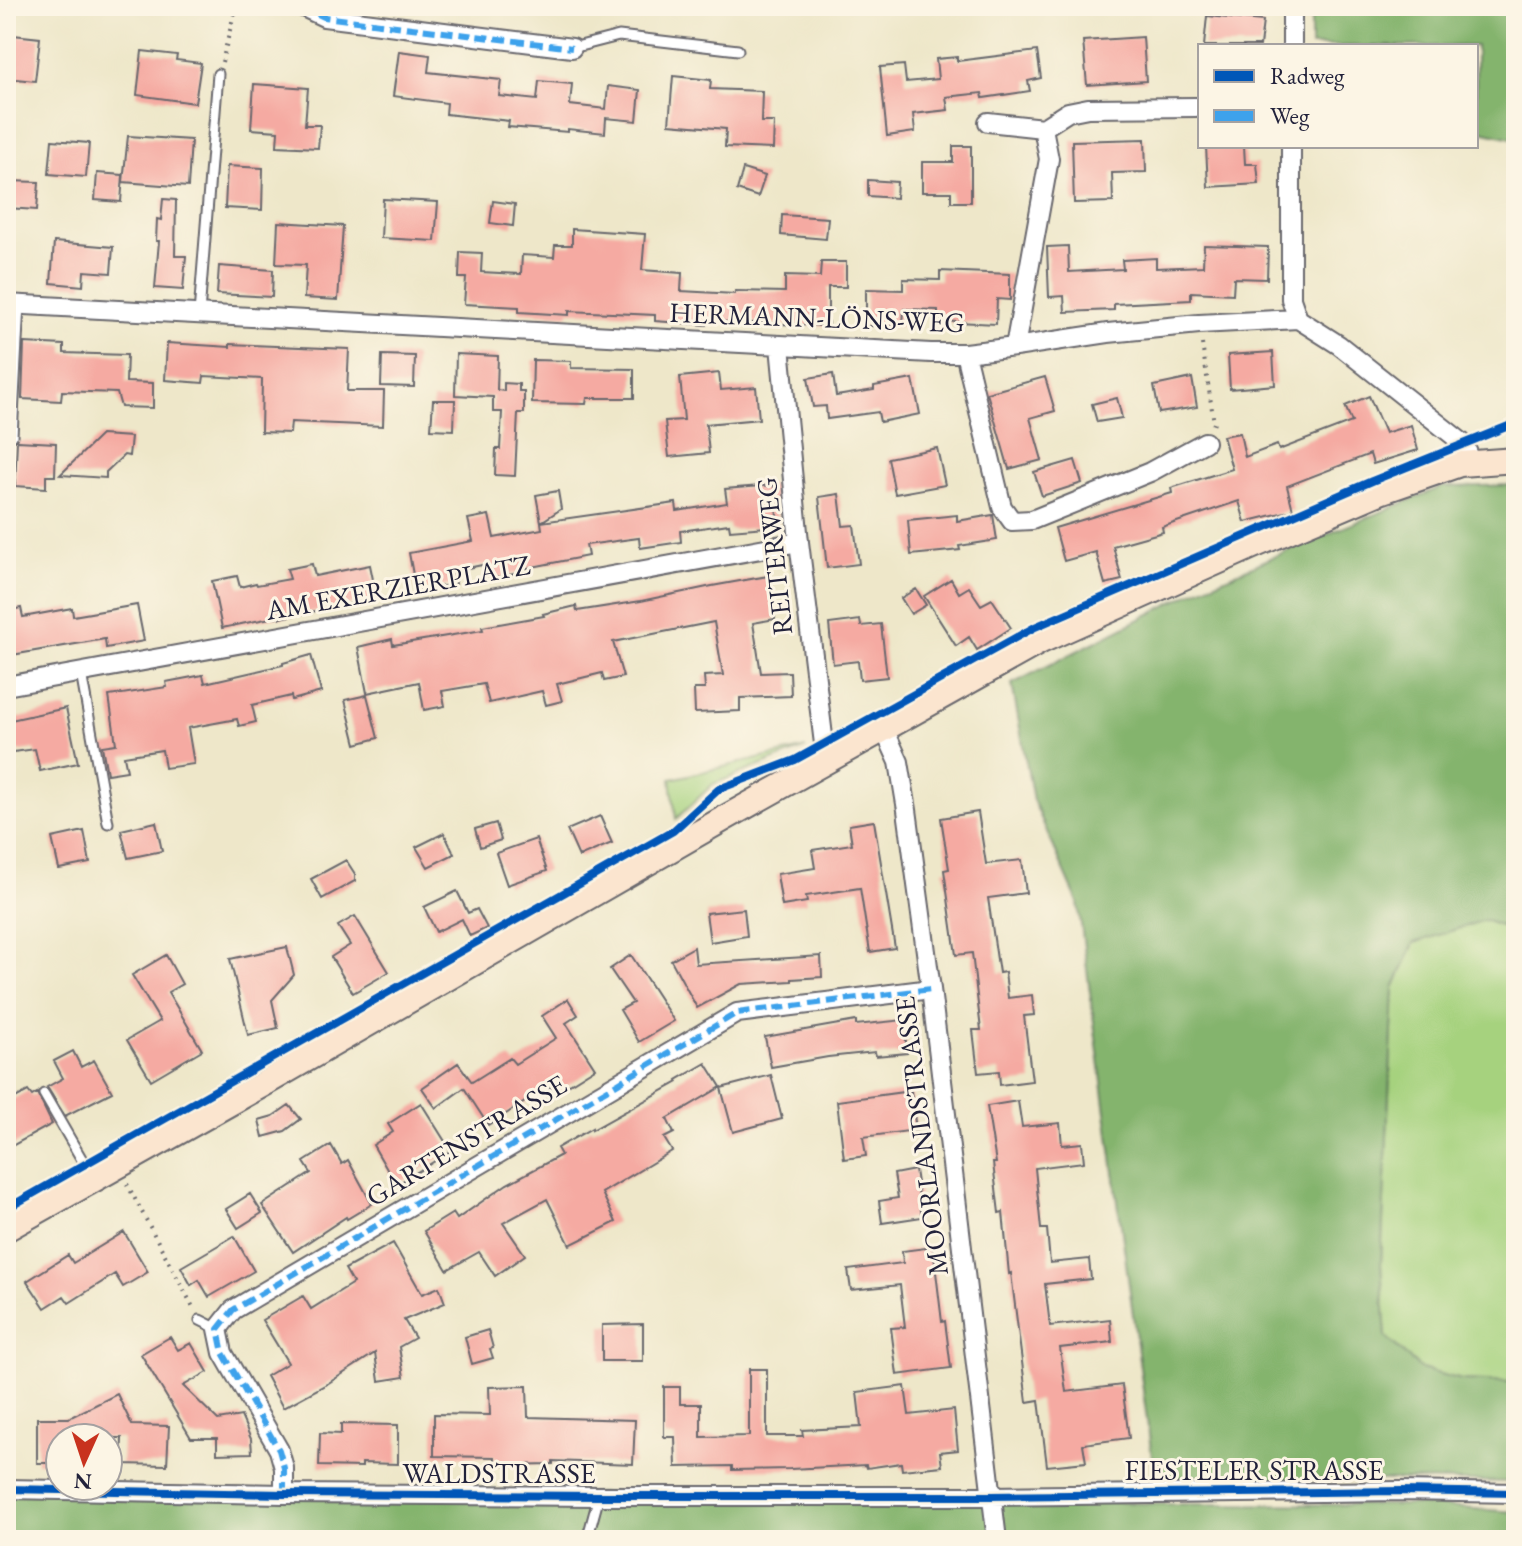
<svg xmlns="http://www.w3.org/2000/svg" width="1522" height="1546" font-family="'EB Garamond',serif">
<rect width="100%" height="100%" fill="#fcf5e5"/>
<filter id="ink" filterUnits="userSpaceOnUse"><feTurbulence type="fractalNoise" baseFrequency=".0125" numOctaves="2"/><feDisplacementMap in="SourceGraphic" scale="16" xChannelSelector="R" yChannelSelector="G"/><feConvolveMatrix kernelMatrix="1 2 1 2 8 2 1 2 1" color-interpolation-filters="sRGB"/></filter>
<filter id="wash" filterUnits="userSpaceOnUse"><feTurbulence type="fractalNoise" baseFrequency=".006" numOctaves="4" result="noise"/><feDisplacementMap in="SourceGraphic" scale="32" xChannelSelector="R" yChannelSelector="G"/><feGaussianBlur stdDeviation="1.8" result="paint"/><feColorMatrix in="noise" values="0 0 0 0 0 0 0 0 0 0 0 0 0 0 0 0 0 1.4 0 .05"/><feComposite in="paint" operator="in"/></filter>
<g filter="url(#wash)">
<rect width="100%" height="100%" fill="#eee7c9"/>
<path fill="#a6d27e" stroke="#647a5c" stroke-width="2" d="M806 748 713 784 676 819 671 779Z
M1484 920 1516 932V1378L1511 1382 1462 1380 1421 1369 1386 1337 1381 1264 1394 988 1414 943Z"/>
<path fill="#84b46d" stroke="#536b54" stroke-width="2" d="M1311 6H1516V139L1476 130V46H1311Z
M1516 485V665L1512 668 1511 867H1516V932L1484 920 1414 943 1394 988 1381 1264 1386 1337 1421 1369 1462 1380 1511 1382 1516 1378V1482L1399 1480H1155L1078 902 1033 800 1012 684 1195 591 1296 547 1442 487Z
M6 1489 992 1496 1157 1504 1418 1505 1516 1512V1540H6Z"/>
<g id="blocks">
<path fill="#f5aaa2" d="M1207 16 1263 21 1260 46H1204Z
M13 35 40 38 35 81 6 78V37L13 38Z
M1143 37 1146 81 1087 85 1083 41Z
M142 51 177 55 176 60 201 63 195 103 137 95Z
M399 51 430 55 428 72 501 80 499 96 537 100 539 81 572 84 570 105 606 109 608 86 640 90 637 121 606 118 605 133 568 129V132L508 127 509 121 446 114 447 103 393 96Z
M1037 51 1041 78 1028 81 1030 91 983 98 982 93 946 97 948 110 913 114 915 132 887 136 880 67 904 65 906 82 938 79 936 59 957 57V61Z
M673 76 711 80 710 89 762 91 761 122H774L773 149 725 147 726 129 669 124Z
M254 84 308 88 305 125H320L318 148 277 146 278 131 251 129Z
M128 136 191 140 188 187 123 182Z
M1145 139 1146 172 1112 173 1113 202 1074 203 1072 141Z
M52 140 89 143 86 177 49 174Z
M953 146H971V202H951V192H922V162H953Z
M1206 146H1244L1245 164H1257L1259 184 1208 187Z
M227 166 263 168 262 210 225 208Z
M743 169 765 176 758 197 737 190Z
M97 173 123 175 121 202 95 200Z
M868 180 897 182 896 198 868 196Z
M8 181 39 182 37 210 7 208Z
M163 199 176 200 175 256H186L183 290 155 288 159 241H156L157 219 161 220Z
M383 199 438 202 435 241 381 238Z
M493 201 515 204 513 226 490 223Z
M782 215 828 218 826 239 781 235Z
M278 222 343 226 338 300 304 298 306 265 276 264Z
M572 229 645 234 642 270 682 273 681 291 735 294V291L785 292V276L820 277 821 262H846V287H828V326L707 321V325L655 321V315L569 311V315L519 312V307L464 304 466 278H459L460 252 482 253 481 272 521 274 522 255 554 257 555 245H572Z
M54 242 113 247 111 273 84 271 83 286 51 283Z
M1204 245 1268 247 1267 279 1234 278 1233 294 1191 292V300L1114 304V310L1065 312 1064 296 1049 297 1047 247 1068 246 1069 272 1123 269 1122 260 1156 258V268L1203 266Z
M219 266 273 270 272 297 217 294Z
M940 271 1010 274V300L997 299 996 324 938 321V310L904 309 903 326H866V289L903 290V279L940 280Z
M24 343 64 345V353L127 355 126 382 153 383V408L121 407 117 393 62 391 61 401 22 399Z
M167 343 230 347V344L349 349 347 391H384L383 426 291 422 290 433 261 432 262 379 204 376 203 383 165 380Z
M1273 352 1275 385 1230 389 1228 355Z
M456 354 498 356 497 390 504 391V383L519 384V391H524V413H518L515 476 495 475 496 449H500L502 412H493V397L455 395Z
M382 355 415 356 414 387 381 386Z
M533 360 571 361V368L634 369V398H587L586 404 532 403Z
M719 373 721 390 756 387 759 419 706 424 709 453 669 457 665 421 684 420 680 377Z
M833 374 836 396 874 390V386L913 379 920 414 880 422 878 412 827 419 826 406 813 407 808 378Z
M1045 377 1055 411 1030 418 1042 460 1009 469 987 393Z
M1192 378 1197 407 1159 413 1154 386Z
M1369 396 1385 433 1411 425 1418 450 1373 464 1370 454 1287 486 1293 510 1245 522 1239 501 1162 527 1163 532 1113 546 1122 580 1105 584 1096 552 1064 561 1055 528 1172 493 1171 488 1232 469 1223 436 1240 433 1245 457 1277 445 1279 450 1352 422 1345 406Z
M1117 398 1122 418 1097 422 1092 404Z
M433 400H455L454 430 431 429Z
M101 435 131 437 129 456 124 455 106 472V478L60 475Z
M17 441 56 443 55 476H46V488L15 486Z
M937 448 945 485 895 494 888 458Z
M1075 460 1082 483 1042 496 1034 472Z
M774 485 778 526 730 530 729 524 680 531 681 542 640 548 639 538 586 545 588 556 522 569 523 572 491 579 487 564 453 571 456 584 416 591 409 553 473 541 468 519 489 515 494 538 542 529 541 522 676 503 677 511 727 503 725 489Z
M558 491 561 509 541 522 536 495Z
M839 494 843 526 854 525 859 564 827 568 819 497Z
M957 515V521L993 515 997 540 959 546 960 550 911 555 908 520Z
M312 564 315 576 370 565 377 599 280 618V616L222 628 212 581 237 576 240 587 256 583 257 585 290 579 287 569Z
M768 576 775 619 753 623 761 673 790 672 791 696 740 698V711L695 713 694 689H705L704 676 723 675 714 622 613 642 623 677 604 681 602 673 557 684 562 701 546 705 542 691 489 703 484 684 442 691 445 706 424 710 419 682 367 693 358 647 392 639 393 645 483 630 482 627 544 616 543 614 576 606 577 611 641 601 712 586Z
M951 579 959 593 969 587 981 605 992 599 1011 628 977 650 969 637 956 646 924 596Z
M916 589 926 605 911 614 901 598Z
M137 605 144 641 106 648 105 639 6 656V611L21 608 23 617 72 608 73 616Z
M860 620 861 626 881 624 887 677 860 680 858 661 833 664 829 624Z
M311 655 321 692 292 700 291 696 252 705 256 722 239 726 237 719 188 728 194 764 165 768 162 750 124 756 127 771 107 774 102 746 116 744 109 696 167 687 166 682 203 675 205 683 283 665V663Z
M367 695 378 738 356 744 345 700Z
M66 708 78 763 40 771 35 749 6 753V721Z
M978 812 986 864 1022 860 1026 893 988 898 999 973 1005 972 1008 998 1032 995 1034 1015 1024 1016 1032 1081 1000 1085 999 1071 978 1073 973 1030H981L972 953 956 955 944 870 949 869 941 818Z
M600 816 612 843 579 857 567 830Z
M874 821 895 948 870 952 860 888 806 896 807 902 782 906 777 874 815 868 812 850 852 844 849 825Z
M156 822 162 851 128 858 121 830Z
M496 823 501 840 480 847 475 829Z
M84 831 90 863 59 869 52 838Z
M444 833 454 854 428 867 416 847Z
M536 839 547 871 507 885 496 853Z
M346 860 355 874V881L322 899 311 879Z
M457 891 468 913 477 909 487 928 470 936 462 919 436 932 424 907Z
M744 909 747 936 710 942 706 913Z
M355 916 389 972 353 993 331 957 350 945 338 926Z
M287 947 294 975 272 1000 278 1028 248 1035 230 959Z
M694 947 696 964 821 956 822 977 792 979V981L741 984 697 1008 671 960Z
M166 955 182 984 168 992 202 1050 151 1080 127 1040 160 1021 132 975Z
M631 955 674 1021 639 1042 620 1010 633 1003 610 969Z
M568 999 578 1015 566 1023 595 1068 555 1093 551 1086 488 1125 464 1088 436 1108 422 1088 458 1063 472 1082 510 1058 515 1064 556 1038 542 1016Z
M904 1020 907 1053 876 1056 875 1052 828 1057 771 1067 765 1037 856 1021V1025Z
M73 1051 81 1067 94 1060 112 1092 65 1116 47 1087 63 1078 54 1061Z
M706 1063 721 1087 667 1119 674 1133 664 1138 672 1151 602 1193 616 1222 570 1245 547 1199 503 1223 525 1255 495 1276 479 1252 447 1270 424 1231 453 1213 457 1219 507 1184 561 1155 557 1148 592 1128V1130L678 1082 677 1080Z
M771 1075 782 1119 733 1132 721 1088Z
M28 1091 32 1096 37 1093 52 1124 12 1146 6 1135V1103Z
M911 1091 916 1130 863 1137 866 1156 844 1159 837 1101Z
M1018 1101 1022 1127 1060 1123 1062 1145 1082 1143 1084 1162 1035 1168 1041 1229H1047L1050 1263 1089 1259 1091 1279 1045 1284 1050 1326 1110 1319 1112 1342 1060 1348 1066 1392 1122 1385 1129 1438 1083 1444 1086 1462 1047 1466 1039 1400 1027 1402 1011 1273 1009 1274 1003 1212 999 1213 993 1163H996L987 1106Z
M421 1103 451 1151 396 1185 373 1145 393 1132 388 1124Z
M289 1105 301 1119 285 1131 263 1137 259 1120 273 1116Z
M331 1145 342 1164 348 1160 372 1204 347 1219 346 1217 293 1252 262 1205 311 1173 304 1162Z
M915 1170 922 1217 882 1223 879 1201 898 1198 894 1174Z
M250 1194 262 1213 238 1228 226 1209Z
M124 1232 148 1272 123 1287 115 1274 69 1303 64 1296 45 1308 27 1281 68 1255 73 1263Z
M234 1236 254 1271 209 1297 199 1280 191 1285 181 1267Z
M393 1243 422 1294 439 1287 445 1303 404 1320 415 1338 399 1347 404 1377 379 1381 375 1353 327 1384 283 1408 266 1376 288 1363 262 1320 303 1296 311 1309 353 1283 345 1269Z
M933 1247 942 1322 945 1321 951 1368 897 1375 891 1328 905 1327 900 1285 851 1290 848 1270 903 1263 902 1251Z
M643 1324V1361H602V1325Z
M488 1330 493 1348 490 1349 493 1358 472 1364 465 1337Z
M170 1337 178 1350 191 1343 208 1372 183 1386 218 1420 241 1416 251 1439 252 1453 217 1454V1438H191L141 1354Z
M749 1369H767V1436H803L802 1430 861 1427 857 1392 905 1386 909 1415 954 1410 958 1450 940 1452 942 1466 902 1470 901 1463 867 1468 866 1465 790 1469 732 1470V1466L676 1467 675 1437H664V1387H680V1404H701V1437L749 1436Z
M527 1386 528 1417 635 1420 633 1464 553 1461V1464L495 1465V1457L434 1456V1414L490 1415 489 1387Z
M117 1394 132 1425 169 1426 167 1465 121 1464 122 1438H60V1463H37V1418H69Z
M341 1424 398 1425V1464L362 1463V1467L319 1466 320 1433 341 1434Z"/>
</g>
</g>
<g filter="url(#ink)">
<use href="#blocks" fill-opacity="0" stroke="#69676d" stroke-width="2"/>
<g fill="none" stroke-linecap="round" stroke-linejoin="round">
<defs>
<path id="service" d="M572 48 619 36 738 50
M199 314 218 74
M12 436 19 304
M81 673 108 823
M44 1094 92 1177
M200 1320 218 1329
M587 1540 599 1496"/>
<path id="minor" d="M301 6 324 17 572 48
M1292 46V6
M988 122 1043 128 1049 159 1015 347
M1043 128 1068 112 1088 108 1196 107
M1291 146V299L1298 319
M6 304 931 353H965L1015 347 1108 333 1199 324 1298 319 1339 345 1464 444 1472 463
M780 346 799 542 824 744 830 758
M965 353 1002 507 1012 521 1032 520 1150 472 1205 442
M6 686 799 542
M884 729 899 762 907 810 931 989 997 1540
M6 1489 284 1494 599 1496H992L1401 1491 1516 1493
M284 1494V1468L279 1450 223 1353 218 1329 233 1310 737 1013 931 989"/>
<path id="secondary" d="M6 1229 262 1085 725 818 1041 641 1253 546 1380 492 1460 464 1516 460"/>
</defs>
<use href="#service" stroke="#69676d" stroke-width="13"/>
<use href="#minor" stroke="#69676d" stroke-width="22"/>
<use href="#secondary" stroke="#69676d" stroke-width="28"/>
<path stroke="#69676d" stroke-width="4" stroke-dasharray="2 6" stroke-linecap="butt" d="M222 62 236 6
M1202 344 1214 423 1213 426
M1511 425 1516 426
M127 1184 193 1307"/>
<use href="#service" stroke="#fff" stroke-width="9"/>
<use href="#minor" stroke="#fff" stroke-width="18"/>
<use href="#secondary" stroke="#fbe5cf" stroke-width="24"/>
<path stroke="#3ea2ec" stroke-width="6" stroke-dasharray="12 6" stroke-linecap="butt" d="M301 6 324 17 572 48
M284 1494V1468L279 1450 223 1353 218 1329 233 1310 737 1013 931 989"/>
<defs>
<path id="cycleway" d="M6 1209 673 831 719 789 795 760 1035 627 1372 481 1516 423
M6 1489 284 1494 599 1496H992L1401 1491 1516 1493"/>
</defs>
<use href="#cycleway" stroke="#fcf5e5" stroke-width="13"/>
<use href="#cycleway" stroke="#0057b8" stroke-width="8"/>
</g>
</g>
<g text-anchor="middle" stroke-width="6" stroke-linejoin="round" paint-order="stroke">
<g font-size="28" fill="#22223b" stroke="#fcf5e5">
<text transform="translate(817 317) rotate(2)" y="10">HERMANN-LÖNS-WEG</text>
<text transform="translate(774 556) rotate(-96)" y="10">REITERWEG</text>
<text transform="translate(398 587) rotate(-10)" y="10">AM EXERZIERPLATZ</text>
<text transform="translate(921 1136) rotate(-97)" y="10">MOORLANDSTRASSE</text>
<text transform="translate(466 1140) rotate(-31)" y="10">GARTENSTRASSE</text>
<text x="1254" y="1480">FIESTELER STRASSE</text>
<text x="499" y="1483">WALDSTRASSE</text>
</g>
</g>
<rect width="1522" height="1546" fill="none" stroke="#fcf5e5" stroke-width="32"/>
<rect x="1198" y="44" width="280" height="104" fill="#fcf5e5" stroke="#a5a1a1" stroke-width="2"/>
<rect x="1214" y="70" width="40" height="12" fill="#0057b8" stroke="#a5a1a1" stroke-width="2"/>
<text x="1270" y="84" font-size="24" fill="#22223b">Radweg</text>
<rect x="1214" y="110" width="40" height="12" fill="#3ea2ec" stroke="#a5a1a1" stroke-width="2"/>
<text x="1270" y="124" font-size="24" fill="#22223b">Weg</text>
<g transform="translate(84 1462) rotate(183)"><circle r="38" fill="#fcf5e5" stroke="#a5a1a1" stroke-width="2"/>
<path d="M0-6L14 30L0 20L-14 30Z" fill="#c8321e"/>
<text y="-12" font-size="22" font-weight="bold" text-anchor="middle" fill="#22223b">N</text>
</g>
</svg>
